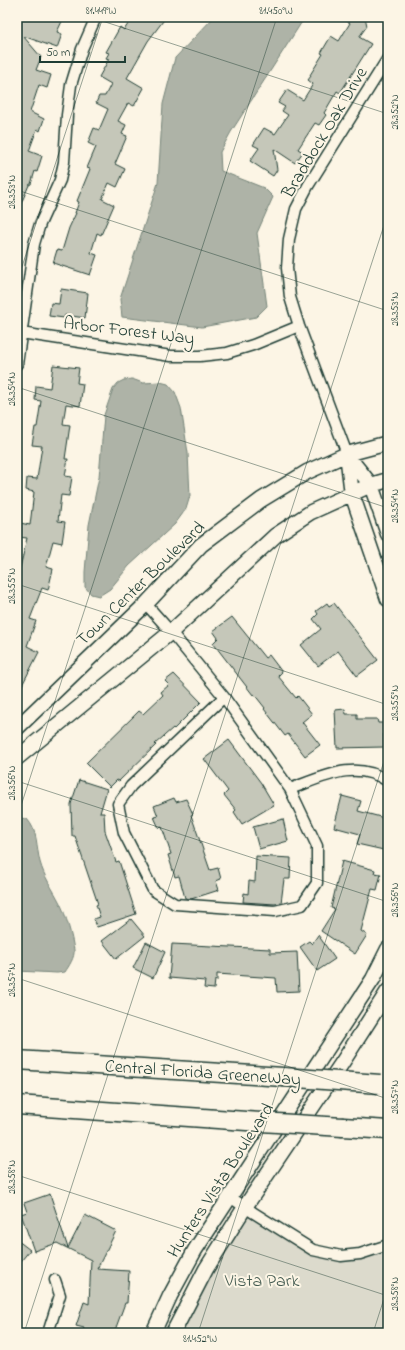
<svg xmlns="http://www.w3.org/2000/svg" width="405" height="1350" font-family="'Indie Flower',sans-serif">
<rect width="100%" height="100%" fill="#fcf5e5"/>
<filter id="ink" filterUnits="userSpaceOnUse"><feTurbulence type="fractalNoise" baseFrequency=".025" numOctaves="2"/><feDisplacementMap in="SourceGraphic" scale="8" xChannelSelector="R" yChannelSelector="G"/><feConvolveMatrix kernelMatrix="1 2 1 2 8 2 1 2 1" color-interpolation-filters="sRGB"/></filter>
<g filter="url(#ink)">
<path fill="#dcdacc" stroke="#7e8c80" d="M245 1207 313 1250 341 1256 388 1245V1333H173Z"/>
<path fill="#aeb3a7" stroke="#758479" d="M214 17H305L231 132 220 152 221 171 264 188 273 197 257 233 267 306 256 317 202 327 122 317 120 299 158 183 163 104 175 58Z
M132 379 143 383 160 382 168 384 175 392 181 408 188 453 190 496 186 509 175 524 129 566 110 589 99 596 91 594 85 587V572L89 525 99 477 104 415 113 389 118 383 124 380Z
M21 818 27 819C38 831 36 846 40 862 44 877 53 889 60 903 66 915 72 936 74 950 75 957 69 966 65 972L57 973 17 971V820Z"/>
<path fill="#c5c7b9" stroke="#1f3d34" d="M17 17H64L57 32 62 34 57 48 23 36 41 57 36 70 51 75 47 88 39 85 30 112 44 119 40 131 37 129 29 151 42 156 37 172 35 171 31 184 29 185 17 213Z
M133 17H166L148 41 127 78 144 88 134 106 128 103 118 121 126 125 122 134 127 136 115 164 125 169 117 187 109 183 102 199 114 205 101 235 97 233 91 253 97 255 90 275 53 263 57 250 62 251 69 228 76 213H75L79 202 77 201 90 169 87 168 96 147 88 143 94 128 99 130 108 109 96 103 99 96H105L111 84 99 77 109 59 106 58 109 53 106 52 120 27 124 30Z
M341 17H365L367 26 359 37 371 44 340 93 337 91 324 113 326 115 319 125 315 123 298 149 303 152 295 163 274 149 277 170 273 176 250 161 259 148 253 145 264 128 275 134 288 115 282 111 285 107 278 103 287 90 303 100 313 84 308 80 311 76 310 75 323 54 321 53 331 36 339 41 350 23Z
M61 289 88 293 85 318 65 315 64 318 49 316 51 303 59 304Z
M53 365 79 368 77 383 83 384 80 406 66 404 63 424 70 425 65 459H68L65 476 72 477 69 496 61 495 58 521 65 522 62 543 53 541 46 567 53 569 48 590 42 588 30 619 36 621 27 646 39 652 17 695V567L20 568 27 538 18 537 20 523 30 525 34 492 26 490 27 478 37 479 42 446 32 445 35 427H37L41 401 35 400 36 386 50 388Z
M327 603 329 606 334 603 378 660 357 676 338 651 318 666 301 645 321 629 313 619 318 614 316 611Z
M232 617 265 658 269 655 282 672 278 676 296 698 298 696 312 714 302 722 320 745 305 756 288 734 285 736 264 709 265 708 254 694 253 695 213 643 218 638 213 631Z
M174 674 201 702 174 729 173 728 155 744 156 745 119 781 117 780 110 787 86 763 139 711 143 714 163 695 161 692 169 685 165 681Z
M345 709 346 714H357V719H377L378 723H383L384 747 337 748 335 710Z
M229 740 261 783 274 805 242 824 234 812 236 810 224 795 228 791 204 759Z
M79 780 107 789 100 813H104L105 831 116 862 119 861 136 914 97 927 94 919 100 917 96 905 98 904 75 836H72L71 804Z
M342 796 361 801 358 811 388 819V851L357 844 360 834 334 827Z
M174 798 176 802 186 799 193 814 191 815 210 870 218 868 221 879 216 881 219 890 191 899 185 898 179 876 175 877 168 855 171 854 162 827 159 828 154 817 158 816 154 806Z
M283 819 288 841 259 849 253 827Z
M256 856 291 858 290 879H284L281 903 275 904 243 902 244 893 248 894 249 881 255 882Z
M342 861 375 870 374 873 381 874 377 890 372 889 361 931 367 935 355 954 321 931 335 909 331 908Z
M131 919 145 936 116 959 102 941Z
M318 935 335 959 317 971 300 947 309 941 312 944Z
M146 942 165 952 153 978 133 968Z
M172 944 270 949V953L297 952 299 991 277 992 276 978 217 974V981L215 980 214 989 204 988 205 981 169 978Z
M50 1194 68 1248 85 1215 116 1231 97 1269 129 1271 127 1303H125L114 1333H82L84 1328 76 1326 84 1302 89 1304 91 1260 57 1243 34 1251 21 1214 27 1212 24 1203Z
M17 1240 30 1250 17 1266Z"/>
<g fill="none" stroke-linecap="round" stroke-linejoin="round">
<defs>
<path id="street" d="M21 333 171 356H200L227 353 253 345 299 326
M17 364 34 244 40 224 60 180 64 162 67 115 71 85 82 49 96 17
M347 454 299 326 290 297 287 268 289 239 296 209 308 186 388 58
M146 604 171 632 224 697 290 789 317 846V883L302 905 275 911 175 904 153 890 124 833 118 804 131 786 224 697
M290 789C323 777 355 759 388 781
M230 1197 254 1213 313 1250 341 1256 360 1254 388 1245
M48 1333 60 1295 55 1280"/>
<path id="secondary" d="M347 454 352 494 388 599
M347 455 371 485 388 534
M17 728 146 604 201 545 261 500 307 472 347 454 388 443
M17 758 171 632 276 535 311 512 371 485 388 480
M153 1333 170 1296 195 1250 373 979 388 949
M173 1333 206 1269 245 1207 342 1063 388 991"/>
<path id="highway" d="M17 1060 283 1077
M17 1105 261 1122
M343 1127 388 1130"/>
</defs>
<use href="#street" stroke="#1f3d34" stroke-width="13"/>
<use href="#secondary" stroke="#1f3d34" stroke-width="17"/>
<use href="#highway" stroke="#1f3d34" stroke-width="21"/>
<use href="#street" stroke="#fcf5e5" stroke-width="10"/>
<use href="#secondary" stroke="#fcf5e5" stroke-width="14"/>
<use href="#highway" stroke="#fcf5e5" stroke-width="18"/>
<defs>
<path id="highway-bridge" d="M283 1077 380 1084
M261 1122 343 1127"/>
</defs>
<use href="#highway-bridge" stroke="#1f3d34" stroke-width="21" stroke-linecap="butt"/>
<use href="#highway-bridge" stroke="#fcf5e5" stroke-width="18"/>
</g>
</g>
<path fill="none" stroke="#1f3d34" stroke-width="1" stroke-opacity="0.45" d="M90 17 388 114M17 190 388 311M17 282 103 17M17 387 388 508M17 584 388 705M17 781 388 902M17 818 277 17M17 978 388 1099M17 1175 388 1296M24 1333 388 213M198 1333 388 749M373 1333 388 1286"/>
<g text-anchor="middle" stroke-width="4" stroke-linejoin="round" paint-order="stroke">
<g font-size="18" fill="#1f3d34" stroke="#fcf5e5">
<text transform="translate(324 132) rotate(-59)" y="6">Braddock Oak Drive</text>
<text transform="translate(129 330) rotate(7)" y="6">Arbor Forest Way</text>
<text transform="translate(140 583) rotate(-44)" y="6">Town Center Boulevard</text>
<text transform="translate(203 1072) rotate(4)" y="6">Central Florida GreeneWay</text>
<text transform="translate(220 1180) rotate(-57)" y="6">Hunters Vista Boulevard</text>
</g>
<g font-size="18" fill="#455c52" stroke="#fcf5e5">
<text x="262" y="1286">Vista Park</text>
</g>
</g>
<rect width="405" height="1350" fill="none" stroke="#fcf5e5" stroke-width="44"/>
<path d="M40 56v6h85v-6" fill="none" stroke="#1f3d34" stroke-width="2"/>
<text x="46" y="56" font-size="12" fill="#1f3d34" stroke="#fcf5e5" stroke-width="3" paint-order="stroke">50 m</text>
<rect x="22" y="22" width="361" height="1306" fill="none" stroke="#1f3d34" stroke-width="1.5"/>
<g font-size="10" text-anchor="middle" fill="#1f3d34">
<text x="101" y="14">81.449°W</text>
<text x="276" y="14">81.450°W</text>
<text transform="translate(394 112) rotate(-90)" y="4">28.352°N</text>
<text transform="translate(11 192) rotate(-90)" y="4">28.353°N</text>
<text transform="translate(394 309) rotate(-90)" y="4">28.353°N</text>
<text transform="translate(11 389) rotate(-90)" y="4">28.354°N</text>
<text transform="translate(394 506) rotate(-90)" y="4">28.354°N</text>
<text transform="translate(11 586) rotate(-90)" y="4">28.355°N</text>
<text transform="translate(394 703) rotate(-90)" y="4">28.355°N</text>
<text transform="translate(11 783) rotate(-90)" y="4">28.356°N</text>
<text transform="translate(394 900) rotate(-90)" y="4">28.356°N</text>
<text transform="translate(11 980) rotate(-90)" y="4">28.357°N</text>
<text transform="translate(394 1097) rotate(-90)" y="4">28.357°N</text>
<text transform="translate(11 1177) rotate(-90)" y="4">28.358°N</text>
<text transform="translate(394 1294) rotate(-90)" y="4">28.358°N</text>
<text x="200" y="1342">81.452°W</text>
</g>
</svg>
